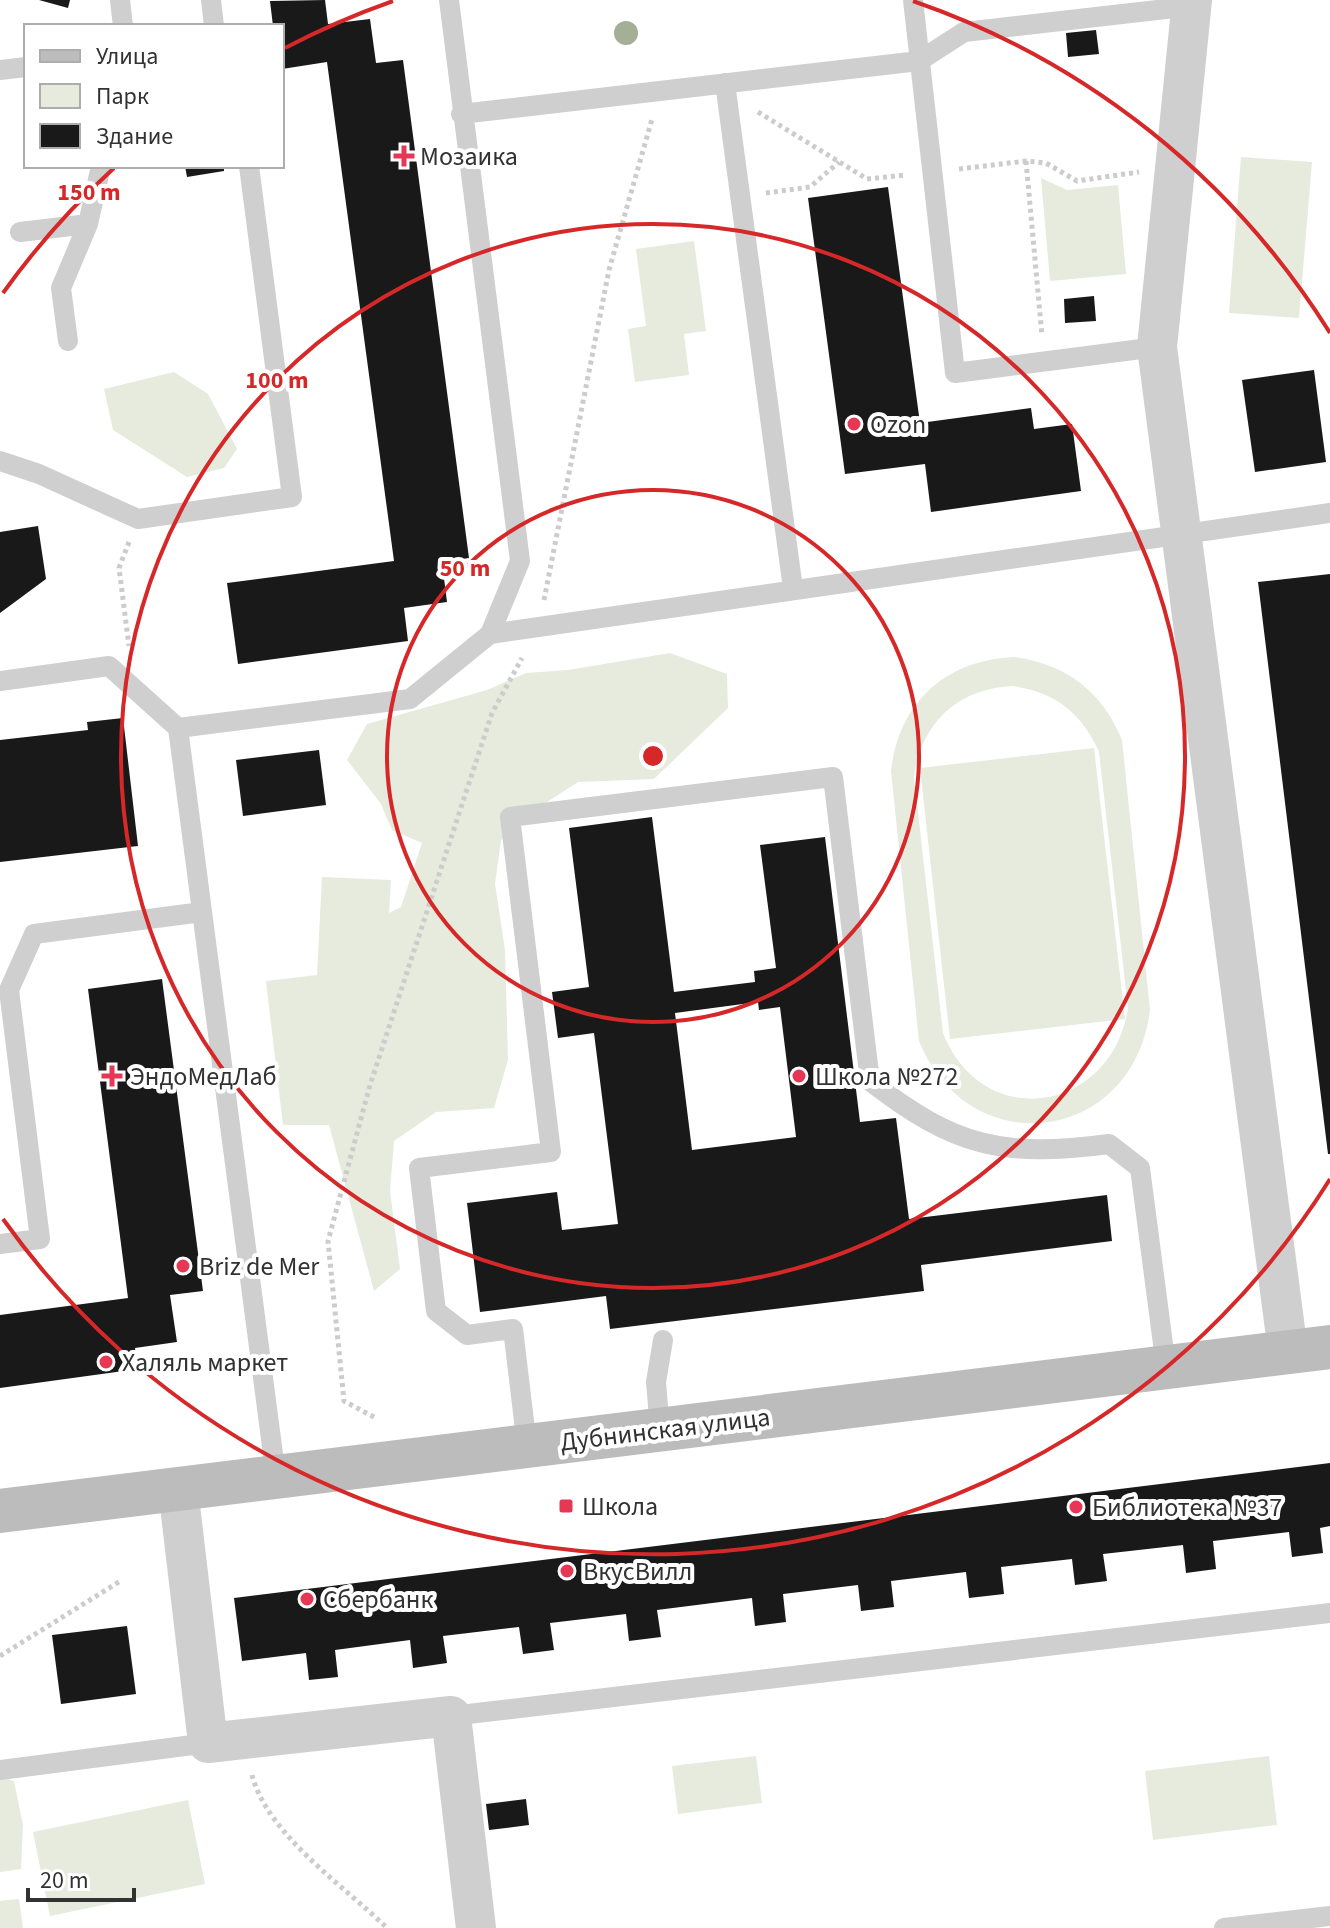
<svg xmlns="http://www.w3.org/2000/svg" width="1330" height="1928" font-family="'Source Sans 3',sans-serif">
<rect width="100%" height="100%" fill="#fff"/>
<path fill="#e6ebdd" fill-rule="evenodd" d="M1241 157 1312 162 1299 318 1229 313Z
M1041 178 1067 190 1118 185 1126 274 1050 281Z
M694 241 706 331 684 334 689 375 635 382 628 329 646 326 636 249Z
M174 372 208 394 237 449 224 468 187 477 113 430 104 389Z
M670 653 727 674 728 708 654 779 578 782 527 815 501 840 495 884 505 950 508 1060 494 1108 436 1112 394 1141 390 1191 400 1269 374 1291 329 1125H283L266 981 317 975 322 877 391 880 389 913 401 907 422 843 392 830 381 804 347 760 367 724 487 690 526 673 568 670Z
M1014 657C1066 664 1102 691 1122 740L1150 1010C1134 1143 970 1166 919 1041L891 771C899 702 946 660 1014 657ZM1013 686C1055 692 1082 713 1099 752L1128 1008C1112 1113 983 1134 943 1033L914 777C921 723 958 688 1013 686Z
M1094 748 1125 1019 950 1039 920 768Z
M756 1756 762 1803 678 1814 672 1766Z
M1269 1756 1277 1825 1153 1840 1145 1771Z
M0 1776 14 1781 23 1825 21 1869 0 1872Z
M188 1800 205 1884 50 1916 33 1832Z
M19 1899 23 1928H0V1901Z"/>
<path fill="#191919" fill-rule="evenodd" d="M39 0H70L68 8Z
M325 0 328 24 370 19 376 63 403 60 469 558 442 562 447 602 404 608 408 641 238 664 227 583 394 561 327 62 282 69V26H273L270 1Z
M1096 30 1099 54 1068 57 1066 33Z
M185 166H224V171L187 177Z
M888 187 920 423 1031 408 1034 429 1072 424 1081 491 931 512 925 464 845 474 808 198Z
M1094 296 1096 321 1065 323 1064 299Z
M1314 370 1326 462 1255 472 1242 380Z
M38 526 46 579 0 613V532Z
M1330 574V1154H1328L1258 582Z
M123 718 138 846 0 862V740L88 730 87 722Z
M319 750 326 805 243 816 236 760Z
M652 817 674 992 755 982 754 971 776 968 760 845 825 837 860 1122 896 1118 909 1219 1107 1195 1112 1241 921 1265 924 1291 610 1329 606 1296 480 1312 467 1203 557 1192 562 1230 618 1224 594 1033 558 1038 552 992 589 987 569 828ZM758 1002 759 1010 780 1007 796 1137 692 1150 675 1013Z
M162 979 203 1291 170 1295 177 1342 135 1348 138 1369 0 1388V1315L128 1298 88 989Z
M1330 1463V1526L1320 1528 1323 1553 1292 1557 1289 1532 1213 1541 1216 1569 1186 1573 1183 1545 1103 1554 1107 1581 1075 1585 1072 1559 1001 1567 1004 1594 969 1598 966 1572 891 1581 894 1607 861 1611 858 1585 783 1594 786 1622 755 1626 752 1598 657 1610 661 1637 629 1641 626 1614 550 1623 554 1650 523 1654 519 1627 443 1636 447 1663 413 1668 410 1640 335 1650 338 1677 309 1680 306 1653 242 1661 234 1598Z
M127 1626 136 1694 61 1704 52 1635Z
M526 1799 529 1825 489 1830 486 1804Z"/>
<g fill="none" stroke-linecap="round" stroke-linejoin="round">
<path stroke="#ccc" stroke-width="5" stroke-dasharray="4 4" stroke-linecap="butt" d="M758 112 867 179 905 175
M1026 161 1042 336
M959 169 1026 161 1046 163 1077 181 1139 172
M766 193 810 187 839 162
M129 542 119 568 129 646
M544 600 609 270 652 119
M374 1417 344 1401 328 1241 370 1085 492 713 522 658
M0 1656 122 1580
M252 1775C267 1834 344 1886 387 1928"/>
<path stroke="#cfcfcf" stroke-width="20" d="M120 0 123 26
M211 0 214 26
M913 0 955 373 1157 347
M0 70 26 67
M725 83 793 589
M461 114 919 61 964 32 1192 6
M20 232 88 224
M68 341 61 288 88 224 101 166
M0 461 39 474 138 519 292 497 249 166
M490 634 1330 513
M0 681 109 666 178 728 410 699 490 634 520 561 449 0
M178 728 276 1477
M0 1244 40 1239 9 990 34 934 202 912
M660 1430 656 1382 663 1340
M527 1446 513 1329 467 1335 436 1311 419 1168 551 1152 510 817 833 777 870 1081C955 1147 1003 1158 1109 1144L1140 1168 1166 1367
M451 1716 1330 1613
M0 1770 208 1743
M1224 1928 1330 1916"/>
<path stroke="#cfcfcf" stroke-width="40" d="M1192 0 1157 347 1288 1352
M178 1489 208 1743 451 1716 476 1928"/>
<path stroke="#bcbcbc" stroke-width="44" d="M0 1511 1330 1347"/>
</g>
<circle fill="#a4af95" cx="626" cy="33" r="12"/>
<g fill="none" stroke="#d62828" stroke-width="4">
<circle cx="653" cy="756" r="266"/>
<circle cx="653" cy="756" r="532"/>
<path d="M1330 1179A798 798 0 0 1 3 1219M3 293A798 798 0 0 1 114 168M285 48A798 798 0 0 1 393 1M913 1A798 798 0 0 1 1330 333"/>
</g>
<g fill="#e63755" stroke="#fff" stroke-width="3">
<path d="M400 144h8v8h8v8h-8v8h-8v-8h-8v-8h8z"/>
<circle cx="854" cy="424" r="8"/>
<path d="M108 1064h8v8h8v8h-8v8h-8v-8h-8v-8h8z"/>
<circle cx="799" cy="1076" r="8"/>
<circle cx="183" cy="1266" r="8"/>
<circle cx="106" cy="1362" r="8"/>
<rect x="558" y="1498" width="16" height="16" rx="4"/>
<circle cx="1076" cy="1507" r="8"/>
<circle cx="567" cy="1571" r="8"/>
<circle cx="307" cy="1599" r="8"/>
</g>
<g text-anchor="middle" stroke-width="8" stroke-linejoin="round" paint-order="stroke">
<g font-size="26" fill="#323232" stroke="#fff" text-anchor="start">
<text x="420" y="165">Мозаика</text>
<text x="870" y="433">Ozon</text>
<text x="130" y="1085">ЭндоМедЛаб</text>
<text x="815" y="1085">Школа №272</text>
<text x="199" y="1275">Briz de Mer</text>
<text x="122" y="1371">Халяль маркет</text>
<text x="582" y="1515">Школа</text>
<text x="1092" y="1516">Библиотека №37</text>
<text x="583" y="1580">ВкусВилл</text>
<text x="323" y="1608">Сбербанк</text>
</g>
<g font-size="26" fill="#323232" stroke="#fff">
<text transform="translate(665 1429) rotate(-7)" y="9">Дубнинская улица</text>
</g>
</g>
<circle cx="653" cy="756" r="12" fill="#d62828" stroke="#fff" stroke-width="4"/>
<g font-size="24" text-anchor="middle" font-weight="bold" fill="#d62828" stroke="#fff" stroke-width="8" stroke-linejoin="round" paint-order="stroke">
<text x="89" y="200">150 m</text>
<text x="277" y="388">100 m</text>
<text x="465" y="576">50 m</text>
</g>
<rect x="24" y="24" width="260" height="144" fill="#ffffff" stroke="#adadad" stroke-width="2"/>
<rect x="40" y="50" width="40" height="12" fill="#bcbcbc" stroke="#adadad" stroke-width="2"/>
<text x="96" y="64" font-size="24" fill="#323232">Улица</text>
<rect x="40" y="84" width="40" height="24" fill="#e6ebdd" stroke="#adadad" stroke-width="2"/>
<text x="96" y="104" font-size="24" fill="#323232">Парк</text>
<rect x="40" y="124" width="40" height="24" fill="#191919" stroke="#adadad" stroke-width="2"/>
<text x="96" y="144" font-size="24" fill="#323232">Здание</text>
<path d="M28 1888v12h106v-12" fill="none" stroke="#323232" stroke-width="4"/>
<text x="40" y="1888" font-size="24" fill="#323232" stroke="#ffffff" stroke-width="6" paint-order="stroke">20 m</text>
</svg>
